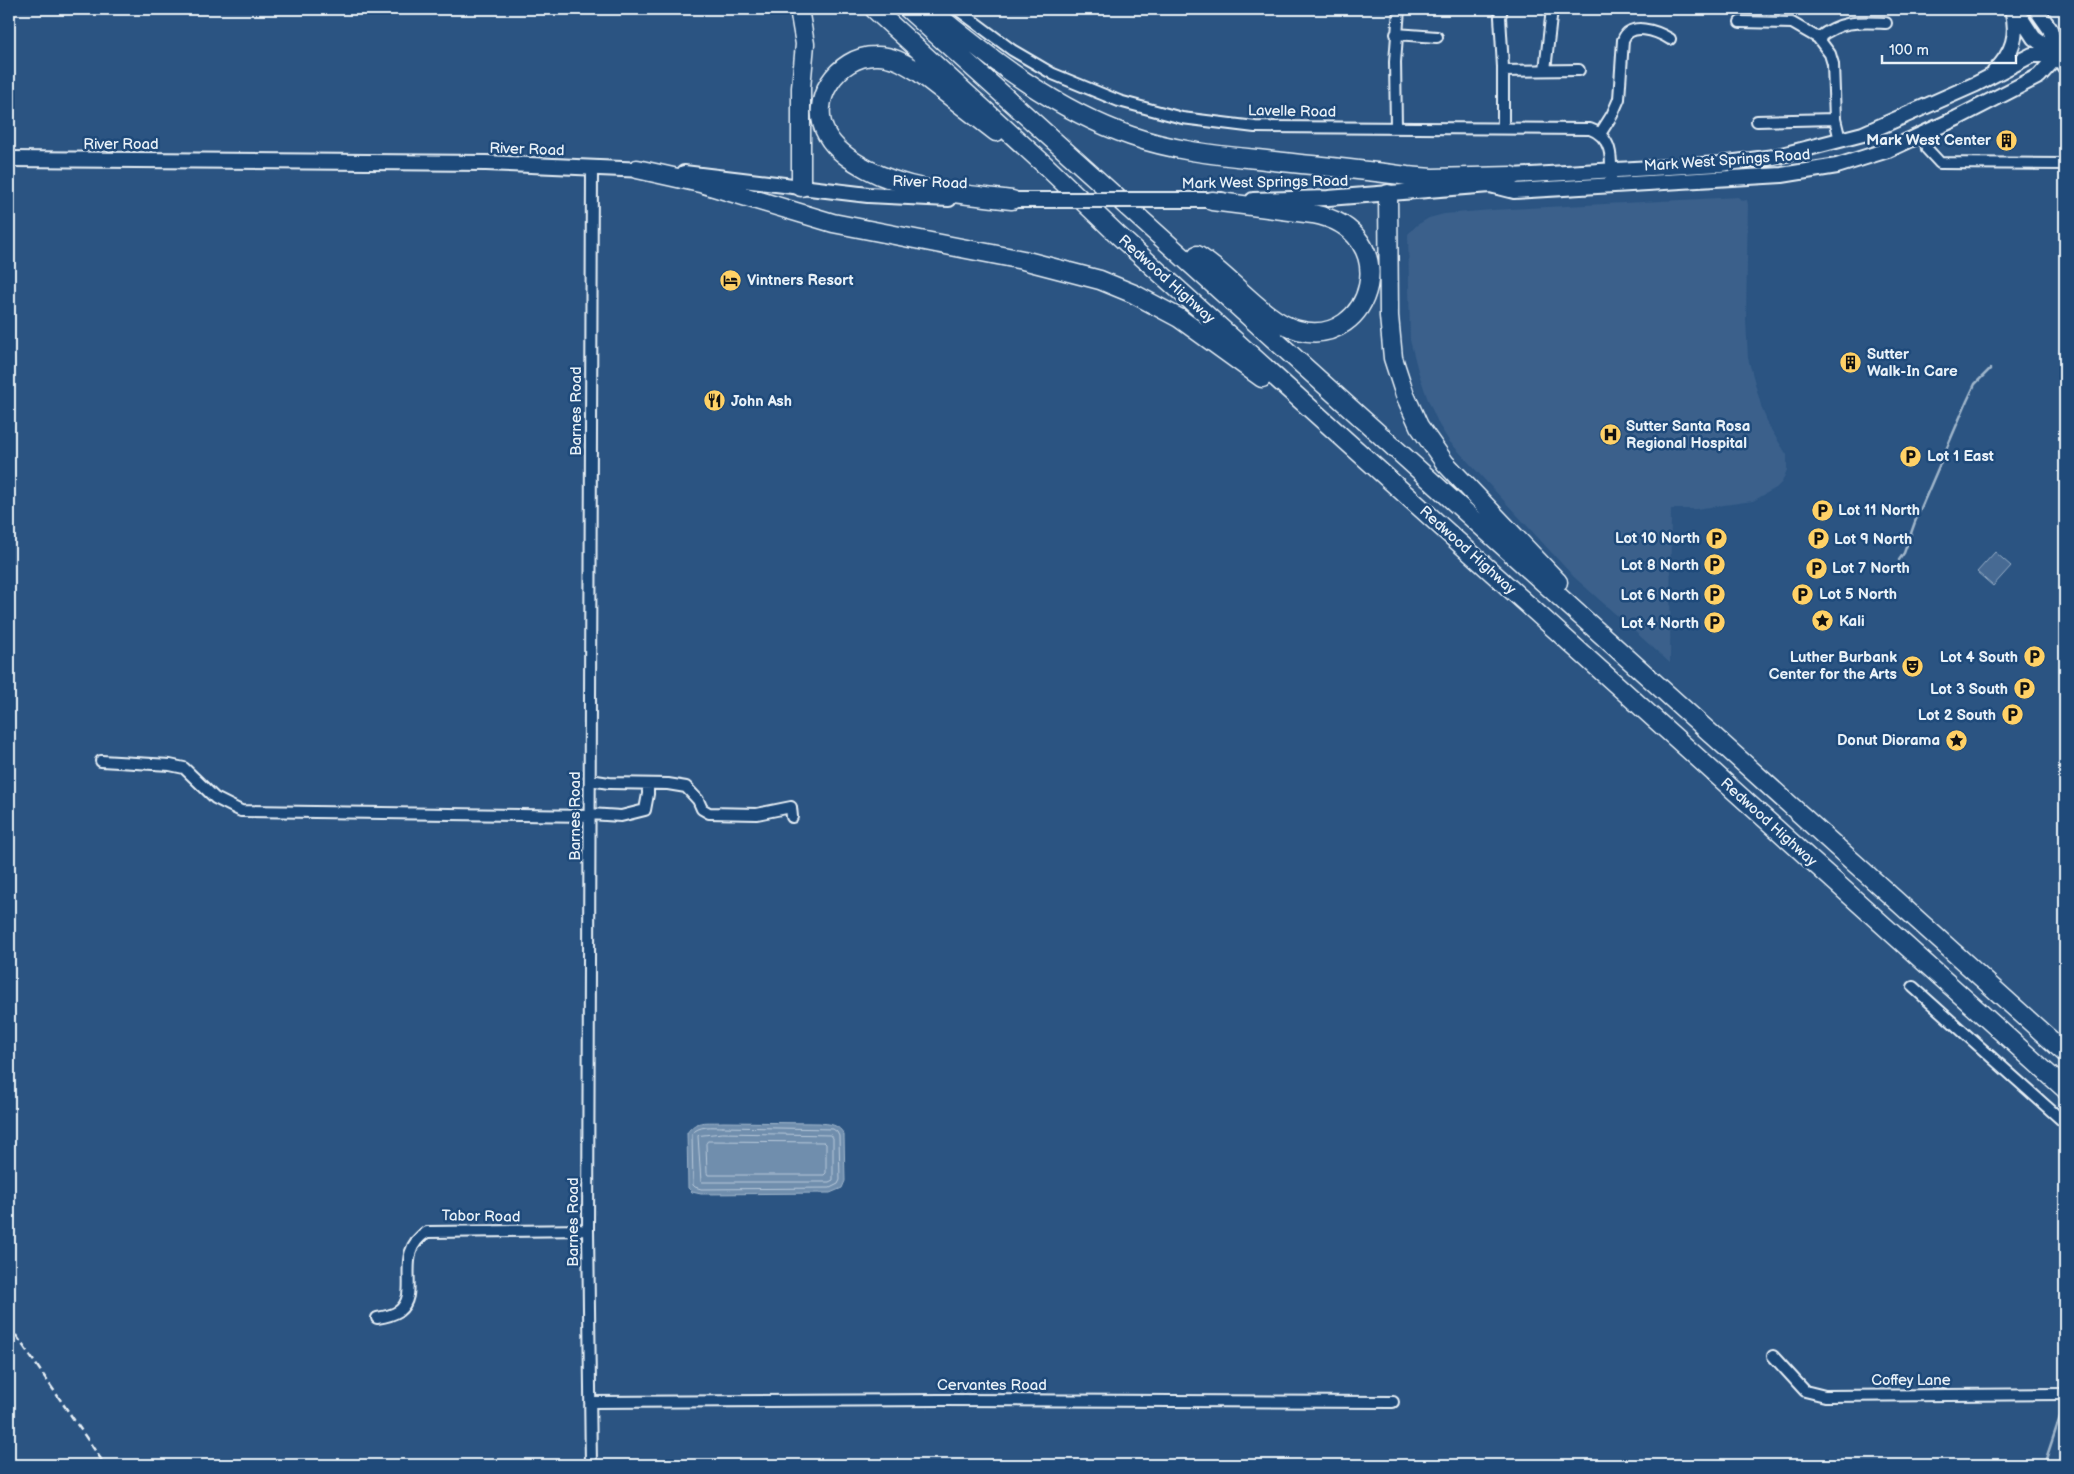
<svg xmlns="http://www.w3.org/2000/svg" width="2074" height="1474" font-family="'Balsamiq Sans',sans-serif">
<rect width="100%" height="100%" fill="#2b5482"/>
<filter id="ink" filterUnits="userSpaceOnUse"><feTurbulence type="fractalNoise" baseFrequency=".02" numOctaves="2"/><feDisplacementMap in="SourceGraphic" scale="10" xChannelSelector="R" yChannelSelector="G"/><feConvolveMatrix kernelMatrix="1 2 1 2 8 2 1 2 1" color-interpolation-filters="sRGB"/></filter>
<g filter="url(#ink)">
<path fill="#3a608b" d="M1738 197 1742 201 1747 200 1748 205 1746 319 1748 358 1762 409 1770 428 1787 455V470L1782 482 1776 488 1753 501 1696 509H1671L1670 663 1574 577 1449 441 1439 425 1428 400 1418 371 1410 340 1408 234 1417 225 1429 218 1444 214 1491 210Z"/>
<path fill="#476b93" stroke="#98aec6" d="M1995 552 2011 566 1993 586 1977 572Z"/>
<path fill="#708ead" stroke="#a0b6cb" d="M723 1122 819 1123C830 1124 839 1124 844 1135L845 1181 842 1188 830 1193 701 1194 692 1192 688 1188 687 1133C696 1119 707 1123 723 1122Z"/>
<g fill="none" stroke-linecap="round" stroke-linejoin="round">
<path stroke="#b8c9da" stroke-width="1" d="M723 1127 833 1129 837 1132 839 1136 840 1180 838 1184 830 1188 701 1189 695 1187 693 1185 692 1134C698 1125 713 1127 723 1127Z
M723 1133 831 1135 833 1138V1180L829 1182H701L698 1136Z
M708 1141 824 1142 826 1144V1173L824 1175H708L707 1173 706 1144Z"/>
<path stroke="#a0b6cb" stroke-width="2.5" d="M1899 560 1904 553 1915 522 1967 401 1975 384 1990 369
M2044 1465 2060 1417 2065 1409"/>
<defs>
<path id="minor" d="M957 9 1012 50 1053 74 1119 101 1182 118 1255 127 1590 129C1615 138 1611 163 1611 185
M1502 9 1500 17 1503 67V128
M1740 22 1792 23 1818 38 1830 54 1833 64 1835 119 1840 140
M1396 34 1437 37
M1818 38C1842 20 1858 22 1886 23
M1545 70 1552 9
M1503 71 1579 70
M1757 121 1835 119
M1396 126 1395 62 1399 9
M1600 134 1612 115 1619 99 1623 40C1630 21 1657 31 1670 39
M1924 134 1927 149 1940 163 2065 164
M101 761 170 765 184 768 215 798 241 811 590 816
M590 780 609 783 668 784 686 787 698 800 702 809 709 813 757 814 791 807 792 817
M590 814 621 816 645 810 648 794V784
M1913 987 2065 1123
M377 1318C384 1317 393 1315 399 1311 422 1293 392 1253 427 1232L588 1230
M1773 1356 1805 1391 1825 1396 2065 1394
M590 1402 942 1400 1393 1402
M591 1465 588 1230 592 168"/>
<path id="secondary" d="M2015 9 2034 38 2058 55
M2036 9 2050 29 2058 55 2065 67
M1995 71C2013 53 2019 34 2012 9
M9 159 486 163 645 170
M684 173 868 195 949 199
M1490 185 1514 191 1782 175 1837 166 1888 150 1957 118 2039 76 2058 55 2063 52
M1003 200H1041
M1165 200H1222
M1253 200 1328 198 1490 185 1512 176 1720 164 1774 157 1863 134 1976 84 2032 55H2058"/>
<path id="motorway" d="M799 9 805 44 801 88V187
M874 9 1046 166 1119 236 2065 1089
M908 9 2065 1053
M930 9C990 59 1056 110 1131 136 1171 150 1214 155 1257 159 1307 165 1357 169 1407 176L1432 178 1512 176
M996 132 917 71C904 63 891 55 875 56 838 56 807 101 827 135 836 151 852 161 867 169 910 192 965 194 1012 200
M637 169 700 183 833 223 1023 260 1100 280 1134 294 1179 318 1262 378
M1388 194 1389 316 1393 358 1405 395 1419 426 1445 463 1558 582
M1197 255C1228 273 1264 322 1298 330 1372 350 1406 231 1313 214L1212 201"/>
</defs>
<use href="#minor" stroke="#e8f1f8" stroke-width="14"/>
<use href="#secondary" stroke="#e8f1f8" stroke-width="18"/>
<use href="#motorway" stroke="#e8f1f8" stroke-width="21"/>
<use href="#minor" stroke="#1f4a7a" stroke-width="10"/>
<use href="#secondary" stroke="#1f4a7a" stroke-width="14"/>
<use href="#motorway" stroke="#1f4a7a" stroke-width="18"/>
<path stroke="#e8f1f8" stroke-width="2.5" stroke-dasharray="8 4" stroke-linecap="butt" d="M9 1325 105 1465"/>
<defs>
<path id="secondary-bridge" d="M1041 200H1165"/>
</defs>
<use href="#secondary-bridge" stroke="#e8f1f8" stroke-width="18" stroke-linecap="butt"/>
<use href="#secondary-bridge" stroke="#1f4a7a" stroke-width="14"/>
</g>
</g>
<defs>
<symbol id="building-disc" viewBox="-11 -11 22 22"><circle r="9.5" fill="#ffd166" stroke="#1f4a7a"/><path d="M-4-6H4V6H1V3H-1V6H-4ZM-2.5-4.3h1.7v1.8h-1.7ZM.8-4.3h1.7v1.8H.8ZM-2.5-1h1.7V.8h-1.7ZM.8-1h1.7V.8H.8Z" fill="#111"/></symbol>
<symbol id="hotel-disc" viewBox="-11 -11 22 22"><circle r="9.5" fill="#ffd166" stroke="#1f4a7a"/><path d="M-6-4.5h1.5V1H6V5H4.5V3h-9V5H-6ZM-4 0a1.8 1.8 0 1 1 3.6 0ZM.5 0V-2.5h3Q6-2.5 6 0Z" fill="#111"/></symbol>
<symbol id="restaurant-disc" viewBox="-11 -11 22 22"><circle r="9.5" fill="#ffd166" stroke="#1f4a7a"/><path d="M-5-6h1v4h1v-4h1v4h1v-4h1v5L-1.5 .5V6h-2V.5L-5-1ZM5-6V6H3V1.5H1.5Q1.5-4 5-6Z" fill="#111"/></symbol>
<symbol id="hospital-disc" viewBox="-11 -11 22 22"><circle r="9.5" fill="#ffd166" stroke="#1f4a7a"/><path d="M-5-5h3v3.5h4V-5h3V5h-3V1.5h-4V5h-3Z" fill="#111"/></symbol>
<symbol id="parking-disc" viewBox="-11 -11 22 22"><circle r="9.5" fill="#ffd166" stroke="#1f4a7a"/><path d="M-3.5-5.5H1a3.5 3.5 0 0 1 0 7H-1V5.5H-3.5ZM-1-3.4V-.6H.8a1.4 1.4 0 0 0 0-2.8Z" fill="#111"/></symbol>
<symbol id="sight-disc" viewBox="-11 -11 22 22"><circle r="9.5" fill="#ffd166" stroke="#1f4a7a"/><path d="M0-6L1.8-2.2L6-1.7L2.9 1.2L3.7 5.4L0 3.3L-3.7 5.4L-2.9 1.2L-6-1.7L-1.8-2.2Z" fill="#111"/></symbol>
<symbol id="theatre-disc" viewBox="-11 -11 22 22"><circle r="9.5" fill="#ffd166" stroke="#1f4a7a"/><path d="M-5-5.5Q0-4 5-5.5V0Q5 5 0 6Q-5 5-5 0ZM-3.3-2.5H-1v1.5H-3.3ZM1-2.5H3.3v1.5H1ZM-2.8 1Q0 5.5 2.8 1Z" fill="#111"/></symbol>
</defs>
<g fill-rule="evenodd">
<use href="#building-disc" x="1994" y="128" width="25" height="25"/>
<use href="#hotel-disc" x="718" y="268" width="25" height="25"/>
<use href="#building-disc" x="1838" y="350" width="25" height="25"/>
<use href="#restaurant-disc" x="702" y="388" width="25" height="25"/>
<use href="#hospital-disc" x="1598" y="422" width="25" height="25"/>
<use href="#parking-disc" x="1898" y="444" width="25" height="25"/>
<use href="#parking-disc" x="1810" y="498" width="25" height="25"/>
<use href="#parking-disc" x="1704" y="526" width="25" height="25"/>
<use href="#parking-disc" x="1806" y="526" width="25" height="25"/>
<use href="#parking-disc" x="1702" y="552" width="25" height="25"/>
<use href="#parking-disc" x="1804" y="556" width="25" height="25"/>
<use href="#parking-disc" x="1790" y="582" width="25" height="25"/>
<use href="#parking-disc" x="1702" y="582" width="25" height="25"/>
<use href="#sight-disc" x="1810" y="608" width="25" height="25"/>
<use href="#parking-disc" x="1702" y="610" width="25" height="25"/>
<use href="#parking-disc" x="2022" y="644" width="25" height="25"/>
<use href="#theatre-disc" x="1900" y="654" width="25" height="25"/>
<use href="#parking-disc" x="2012" y="676" width="25" height="25"/>
<use href="#parking-disc" x="2000" y="702" width="25" height="25"/>
<use href="#sight-disc" x="1944" y="728" width="25" height="25"/>
</g>
<g text-anchor="middle" stroke-width="5" stroke-linejoin="round" paint-order="stroke">
<g font-size="15" fill="#e8f1f8" stroke="#1f4a7a">
<text transform="translate(1292 111) rotate(1)" y="5">Lavelle Road</text>
<text x="121" y="149">River Road</text>
<text transform="translate(527 149) rotate(2)" y="5">River Road</text>
<text transform="translate(1727 160) rotate(-4)" y="5">Mark West Springs Road</text>
<text transform="translate(930 182) rotate(2)" y="5">River Road</text>
<text transform="translate(1265 182) rotate(-1)" y="5">Mark West Springs Road</text>
<text transform="translate(1167 279) rotate(42)" y="5">Redwood Highway</text>
<text transform="translate(576 411) rotate(-90)" y="5">Barnes Road</text>
<text transform="translate(1468 550) rotate(42)" y="5">Redwood Highway</text>
<text transform="translate(575 816) rotate(-90)" y="5">Barnes Road</text>
<text transform="translate(1769 822) rotate(42)" y="5">Redwood Highway</text>
<text transform="translate(481 1216) rotate(1)" y="5">Tabor Road</text>
<text transform="translate(573 1222) rotate(-90)" y="5">Barnes Road</text>
<text x="1911" y="1385">Coffey Lane</text>
<text x="992" y="1390">Cervantes Road</text>
</g>
<g font-size="15" font-weight="bold" fill="#e8f1f8" stroke="#1f4a7a" text-anchor="end">
<text x="1991" y="145">Mark West Center</text>
<text x="747" y="285" text-anchor="start">Vintners Resort</text>
<text x="1867" y="359" text-anchor="start">Sutter<tspan x="1867" dy="17">Walk-In Care</tspan></text>
<text x="731" y="406" text-anchor="start">John Ash</text>
<text x="1626" y="431" text-anchor="start">Sutter Santa Rosa<tspan x="1626" dy="17">Regional Hospital</tspan></text>
<text x="1927" y="461" text-anchor="start">Lot 1 East</text>
<text x="1838" y="515" text-anchor="start">Lot 11 North</text>
<text x="1700" y="543">Lot 10 North</text>
<text x="1834" y="544" text-anchor="start">Lot 9 North</text>
<text x="1699" y="570">Lot 8 North</text>
<text x="1832" y="573" text-anchor="start">Lot 7 North</text>
<text x="1819" y="599" text-anchor="start">Lot 5 North</text>
<text x="1699" y="600">Lot 6 North</text>
<text x="1839" y="626" text-anchor="start">Kali</text>
<text x="1699" y="628">Lot 4 North</text>
<text x="1897" y="662">Luther Burbank<tspan x="1897" dy="17">Center for the Arts</tspan></text>
<text x="2018" y="662">Lot 4 South</text>
<text x="2008" y="694">Lot 3 South</text>
<text x="1996" y="720">Lot 2 South</text>
<text x="1940" y="745">Donut Diorama</text>
</g>
</g>
<rect width="2074" height="1474" fill="none" stroke="#1f4a7a" stroke-width="30"/>
<rect x="15" y="15" width="2044" height="1444" fill="none" stroke="#e8f1f8" stroke-width="2" filter="url(#ink)"/>
<path d="M1882 55v8h134v-8" fill="none" stroke="#e8f1f8" stroke-width="2.5"/>
<text x="1889" y="55" font-size="15" fill="#e8f1f8" stroke="#1f4a7a" stroke-width="4" paint-order="stroke">100 m</text>
</svg>
